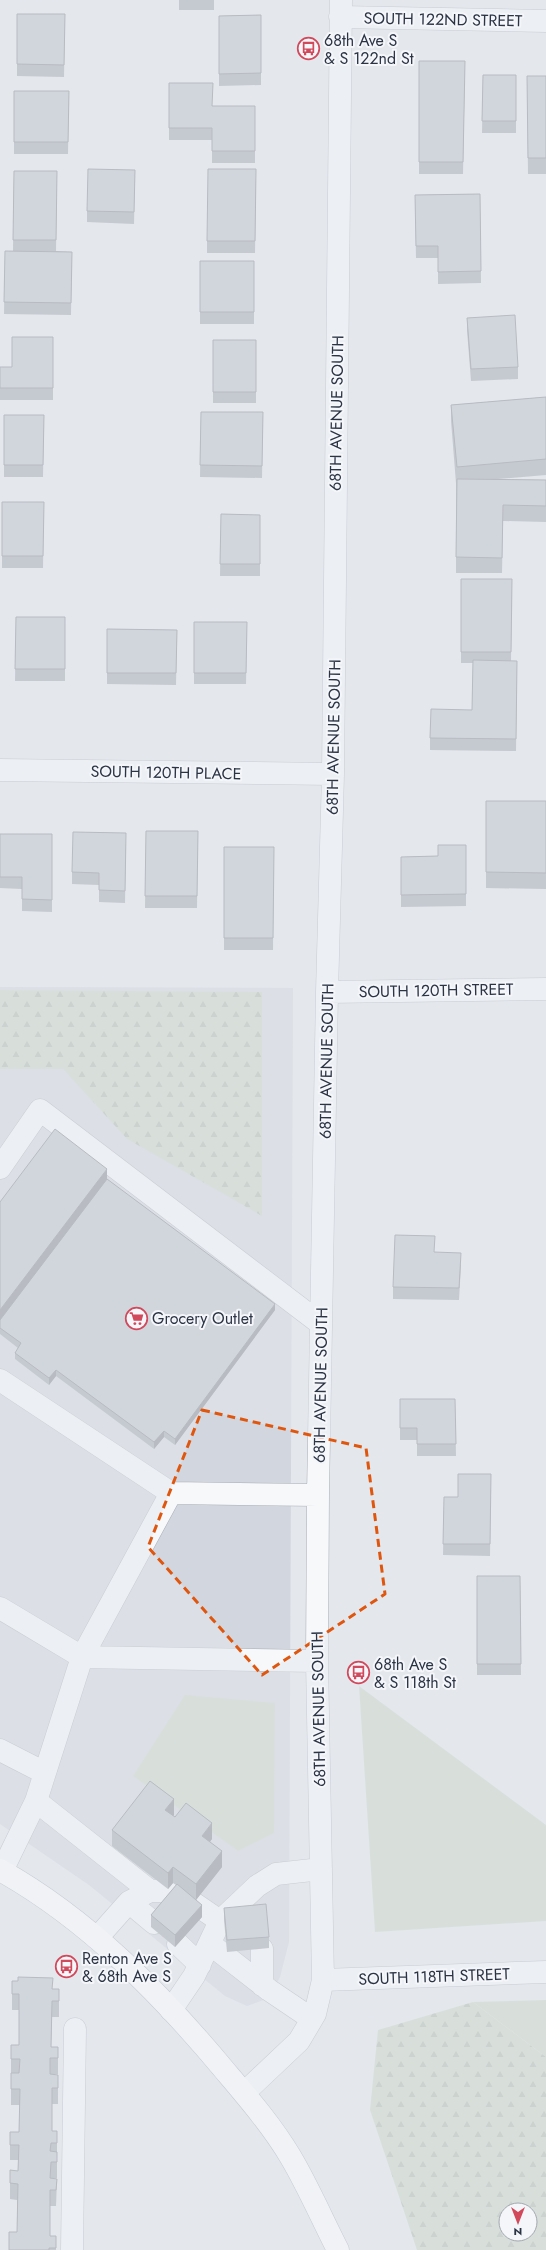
<svg xmlns="http://www.w3.org/2000/svg" width="546" height="2250" font-family="Jost,sans-serif">
<defs>
<pattern id="forest-firs" width="22" height="20" patternUnits="userSpaceOnUse"><rect width="22" height="20" fill="#c9d6c5"/><path d="M5 1l3.5 6h-7zM16 11l3.5 6h-7z" fill="#adb8ab"/></pattern>
</defs>
<rect width="100%" height="100%" fill="#e4e7ec"/>
<path fill="#d2d6de" d="M0 987 293 988 289 1942 280 1977 269 1998 247 2006 225 1996 89 1885 0 1824Z"/>
<path fill="#c9d6c5" d="M359 1686 546 1825V1921L375 1932Z
M185 1695 275 1703 274 1833 238 1851 133 1776Z
M546 2000V2057L473 2002Z"/>
<path fill="url(#forest-firs)" fill-rule="evenodd" d="M0 990 262 992V1216L127 1139 63 1069H0Z
M473 2002 546 2057V2250H417L370 2110 378 2030ZM506 2210H530V2234H506Z"/>
<g fill="none" stroke-linecap="round" stroke-linejoin="round">
<defs>
<path id="minor" d="M340 17 546 21
M0 770 333 774
M327 992 546 989
M0 1168 40 1110 321 1324
M0 1380 171 1493 318 1495
M0 1608 82 1657 317 1661
M0 1750 45 1773
M36 1801 150 1891
M2 1871 36 1801 82 1657 171 1493
M129 1902 150 1891H176L220 1921
M97 1938 129 1902 154 1923
M178 1944 200 1965
M210 1944 269 1990 312 2019
M262 1949V1985
M323 1980 546 1972
M171 2010 194 1976 220 1921 257 1886 276 1874 321 1869
M244 2093 299 2041 315 2014 323 1980 317 1661 318 1495 327 992 333 774 341 0
M72 2250 75 2029"/>
<path id="major" d="M0 1870C88 1919 162 1995 226 2072 248 2098 272 2126 290 2156 308 2186 322 2219 338 2250"/>
</defs>
<use href="#minor" stroke="#a9aeb7" stroke-width="23"/>
<use href="#major" stroke="#a3abb8" stroke-width="23"/>
<use href="#minor" stroke="#f7f8fa" stroke-width="22"/>
<use href="#major" stroke="#fff" stroke-width="22"/>
</g>
<path fill="#a1a5ae" d="M179 0H214V10H179Z
M17 14H65L64 77 17 76Z
M261 15V85L219 86V16Z
M419 61H465L463 174H419Z
M483 75H516V133H482Z
M527 76H546V174H528Z
M169 83 213 106H255V163H212V140H169Z
M14 91H69L68 154H14Z
M135 170 134 224 87 222V211Z
M14 171H57L56 251 72 252 71 315 4 314 5 251H13Z
M256 181 255 253H207V241Z
M480 194 481 283 438 284V258H416L415 195Z
M200 261H254V324H200Z
M467 318 518 367V379L471 381 467 330Z
M53 337V400H0V367H12Z
M213 340H256V403H213Z
M546 397V475L498 479 546 480V522L503 521 502 573H456V483L451 421V405Z
M201 412H263L262 478 200 477Z
M4 415H44L43 477H4Z
M2 502H44L43 568H2Z
M221 514 260 515V576H220Z
M461 579H512L511 661H517L516 751 430 750V738L472 710 473 663H461Z
M16 617H65V681H15Z
M194 622H247L246 684H194Z
M107 629 177 630 176 685 107 684Z
M486 801H546V889L486 888Z
M146 831H198L197 908H145Z
M0 834H52V912L22 911V889L0 888Z
M126 845 125 903 99 902V885L72 884V872Z
M466 845V906L401 907V857L438 856Z
M224 847H274L273 950H224Z
M107 1179 275 1310 175 1445 164 1437 154 1449 56 1376 49 1385 15 1359V1353L18 1348 0 1334V1202Z
M435 1252 461 1265 459 1300 393 1299V1287Z
M400 1399H455L456 1456H417V1440H400Z
M491 1474 490 1556 443 1555 444 1497H458Z
M477 1576H520L521 1675H477Z
M174 1815 173 1816 212 1839 210 1842 222 1867 196 1900 202 1917 175 1947 151 1927V1915L176 1885 173 1883 168 1889 112 1846V1830Z
M224 1908 269 1937V1948L227 1952 224 1920Z
M53 1989H59V2017H52L51 2047H58V2074H50L58 2075V2104H52V2131H57V2178H51L57 2179 56 2206H50V2236H56V2250H9L17 2232V2200L10 2199V2170L18 2171 19 2160H10V2132H19L20 2105H11V2045H19V2010H12V1994Z"/>
<path fill="#83868d" d="M107 1169V1185L0 1326V1310Z
M275 1304V1310L175 1445V1439Z
M56 1370V1376L49 1385V1378Z
M164 1431V1437L154 1449V1442Z
M174 1799V1815L165 1826V1810Z
M212 1823V1839L202 1851V1836Z
M222 1851V1867L196 1900V1884Z
M173 1867V1883L168 1889V1873Z
M202 1905V1917L175 1947V1935Z"/>
<path fill="#bbc0ca" stroke="#83868d" d="M17 14H65L64 65 17 64Z
M261 15V73L219 74V16Z
M419 61H465L463 162H419Z
M483 75H516V121H482Z
M527 76H546V158H528Z
M169 83H213L212 106H255V151H212V128H169Z
M14 91H69L68 142H14Z
M88 169 135 170 134 212 87 211Z
M208 169H256L255 241H207Z
M14 171H57L56 240H13Z
M480 194 481 271 438 272V246H416L415 195Z
M5 251 72 252 71 303 4 302Z
M200 261H254V312H200Z
M515 315 518 367 471 369 467 318Z
M12 337H53V388H0V367H12Z
M213 340H256V392H213Z
M546 397V459L457 467 451 405Z
M201 412H263L262 466 200 465Z
M4 415H44L43 465H4Z
M457 479 546 480V506L503 505 502 558 456 557Z
M2 502H44L43 556H2Z
M221 514 260 515V564H220Z
M461 579H512L511 652H461Z
M16 617H65V669H15Z
M194 622H247L246 673H194Z
M107 629 177 630 176 673H107Z
M473 660 517 661 516 739 430 738 431 709 472 710Z
M486 801H546V873L486 872Z
M146 831H198L197 896H145Z
M73 832 126 833 125 891 99 890V873L72 872Z
M0 834H52V900L22 899V877H0Z
M438 845H466V894L401 895V857L438 856Z
M224 847H274L273 938H224Z
M55 1129 107 1169 0 1310V1202Z
M107 1179 275 1304 175 1439 164 1431 154 1442 56 1370 49 1378 15 1353 21 1343 0 1328V1320Z
M395 1235 435 1236 434 1252 461 1253 459 1288 393 1287Z
M400 1399H455L456 1444H417V1428H400Z
M458 1474H491L490 1544H443L444 1497H458Z
M477 1576H520L521 1664H477Z
M150 1781 174 1799 165 1810 175 1817 186 1803 212 1823 202 1836 222 1851 196 1884 173 1867 168 1873 112 1830Z
M177 1884 202 1905 175 1935 151 1915Z
M266 1904 269 1937 227 1940 224 1908Z
M18 1977 53 1978 52 1989H59V2001H52L51 2047H58V2058H50V2074L58 2075V2088H52V2131H57V2143H51L50 2151 57 2152V2162H51L50 2178 57 2179 56 2190H50V2236H56V2248H49V2250H9V2232H17L18 2184 10 2183V2170L18 2171 19 2145H10V2132H19L20 2089H11V2073H19L20 2059H11V2045H19V1994H12V1981H18Z"/>
<path d="M0 0H546V2250H0ZM202 1410 366 1448 385 1594 262 1675 148 1547Z" fill="#e4e7ec" fill-opacity=".55" fill-rule="evenodd"/>
<path fill="none" stroke="#df570f" stroke-width="3" stroke-dasharray="8 5" stroke-linejoin="round" d="M202 1410 366 1448 385 1594 262 1675 148 1547Z"/>
<defs>
<symbol id="bus-ring" viewBox="-11 -11 22 22"><circle r="9.5" fill="#f4f6f9" stroke="#d1495b" stroke-width="1.5"/><path d="M-5-6H5V4H4V6H2V4H-2V6H-4V4H-5ZM-3.5-4V0h7V-4ZM-3.5 1.2v1.5H-2V1.2ZM2 1.2v1.5H3.5V1.2Z" fill="#d1495b"/></symbol>
<symbol id="supermarket-ring" viewBox="-11 -11 22 22"><circle r="9.5" fill="#f4f6f9" stroke="#d1495b" stroke-width="1.5"/><path d="M-6-5.5h2.5l.6 2H6L4.5 2H-2.5L-4.4-4H-6ZM-1.5 3.2a1.3 1.3 0 1 0 .1 0ZM3 3.2a1.3 1.3 0 1 0 .1 0Z" fill="#d1495b"/></symbol>
</defs>
<g fill-rule="evenodd">
<use href="#bus-ring" x="296" y="36" width="25" height="25"/>
<use href="#supermarket-ring" x="124" y="1306" width="25" height="25"/>
<use href="#bus-ring" x="346" y="1660" width="25" height="25"/>
<use href="#bus-ring" x="54" y="1954" width="25" height="25"/>
</g>
<g text-anchor="middle" stroke-width="4" stroke-linejoin="round" paint-order="stroke">
<g font-size="16" fill="#2b3445" stroke="#f4f6f9">
<text transform="translate(443 19) rotate(1)" y="6">SOUTH 122ND STREET</text>
<text transform="translate(336 413) rotate(-89)" y="6">68TH AVENUE SOUTH</text>
<text transform="translate(333 737) rotate(-89)" y="6">68TH AVENUE SOUTH</text>
<text transform="translate(166 772) rotate(1)" y="6">SOUTH 120TH PLACE</text>
<text transform="translate(436 990) rotate(-1)" y="6">SOUTH 120TH STREET</text>
<text transform="translate(326 1061) rotate(-89)" y="6">68TH AVENUE SOUTH</text>
<text transform="translate(320 1385) rotate(-89)" y="6">68TH AVENUE SOUTH</text>
<text transform="translate(318 1709) rotate(-91)" y="6">68TH AVENUE SOUTH</text>
<text transform="translate(434 1976) rotate(-2)" y="6">SOUTH 118TH STREET</text>
</g>
<g font-size="16" fill="#2b3445" stroke="#f4f6f9" text-anchor="start">
<text x="324" y="46">68th Ave S<tspan x="324" dy="18">&amp; S 122nd St</tspan></text>
<text x="152" y="1324">Grocery Outlet</text>
<text x="374" y="1670">68th Ave S<tspan x="374" dy="18">&amp; S 118th St</tspan></text>
<text x="82" y="1964">Renton Ave S<tspan x="82" dy="18">&amp; 68th Ave S</tspan></text>
</g>
</g>
<g transform="translate(518 2222) rotate(180)"><circle r="19" fill="#f4f6f9" stroke="#a4a8b1"/>
<path d="M0-3L7 15L0 10L-7 15Z" fill="#d1495b"/>
<text y="-6" font-size="11" font-weight="bold" text-anchor="middle" fill="#2b3445">N</text>
</g>
</svg>
